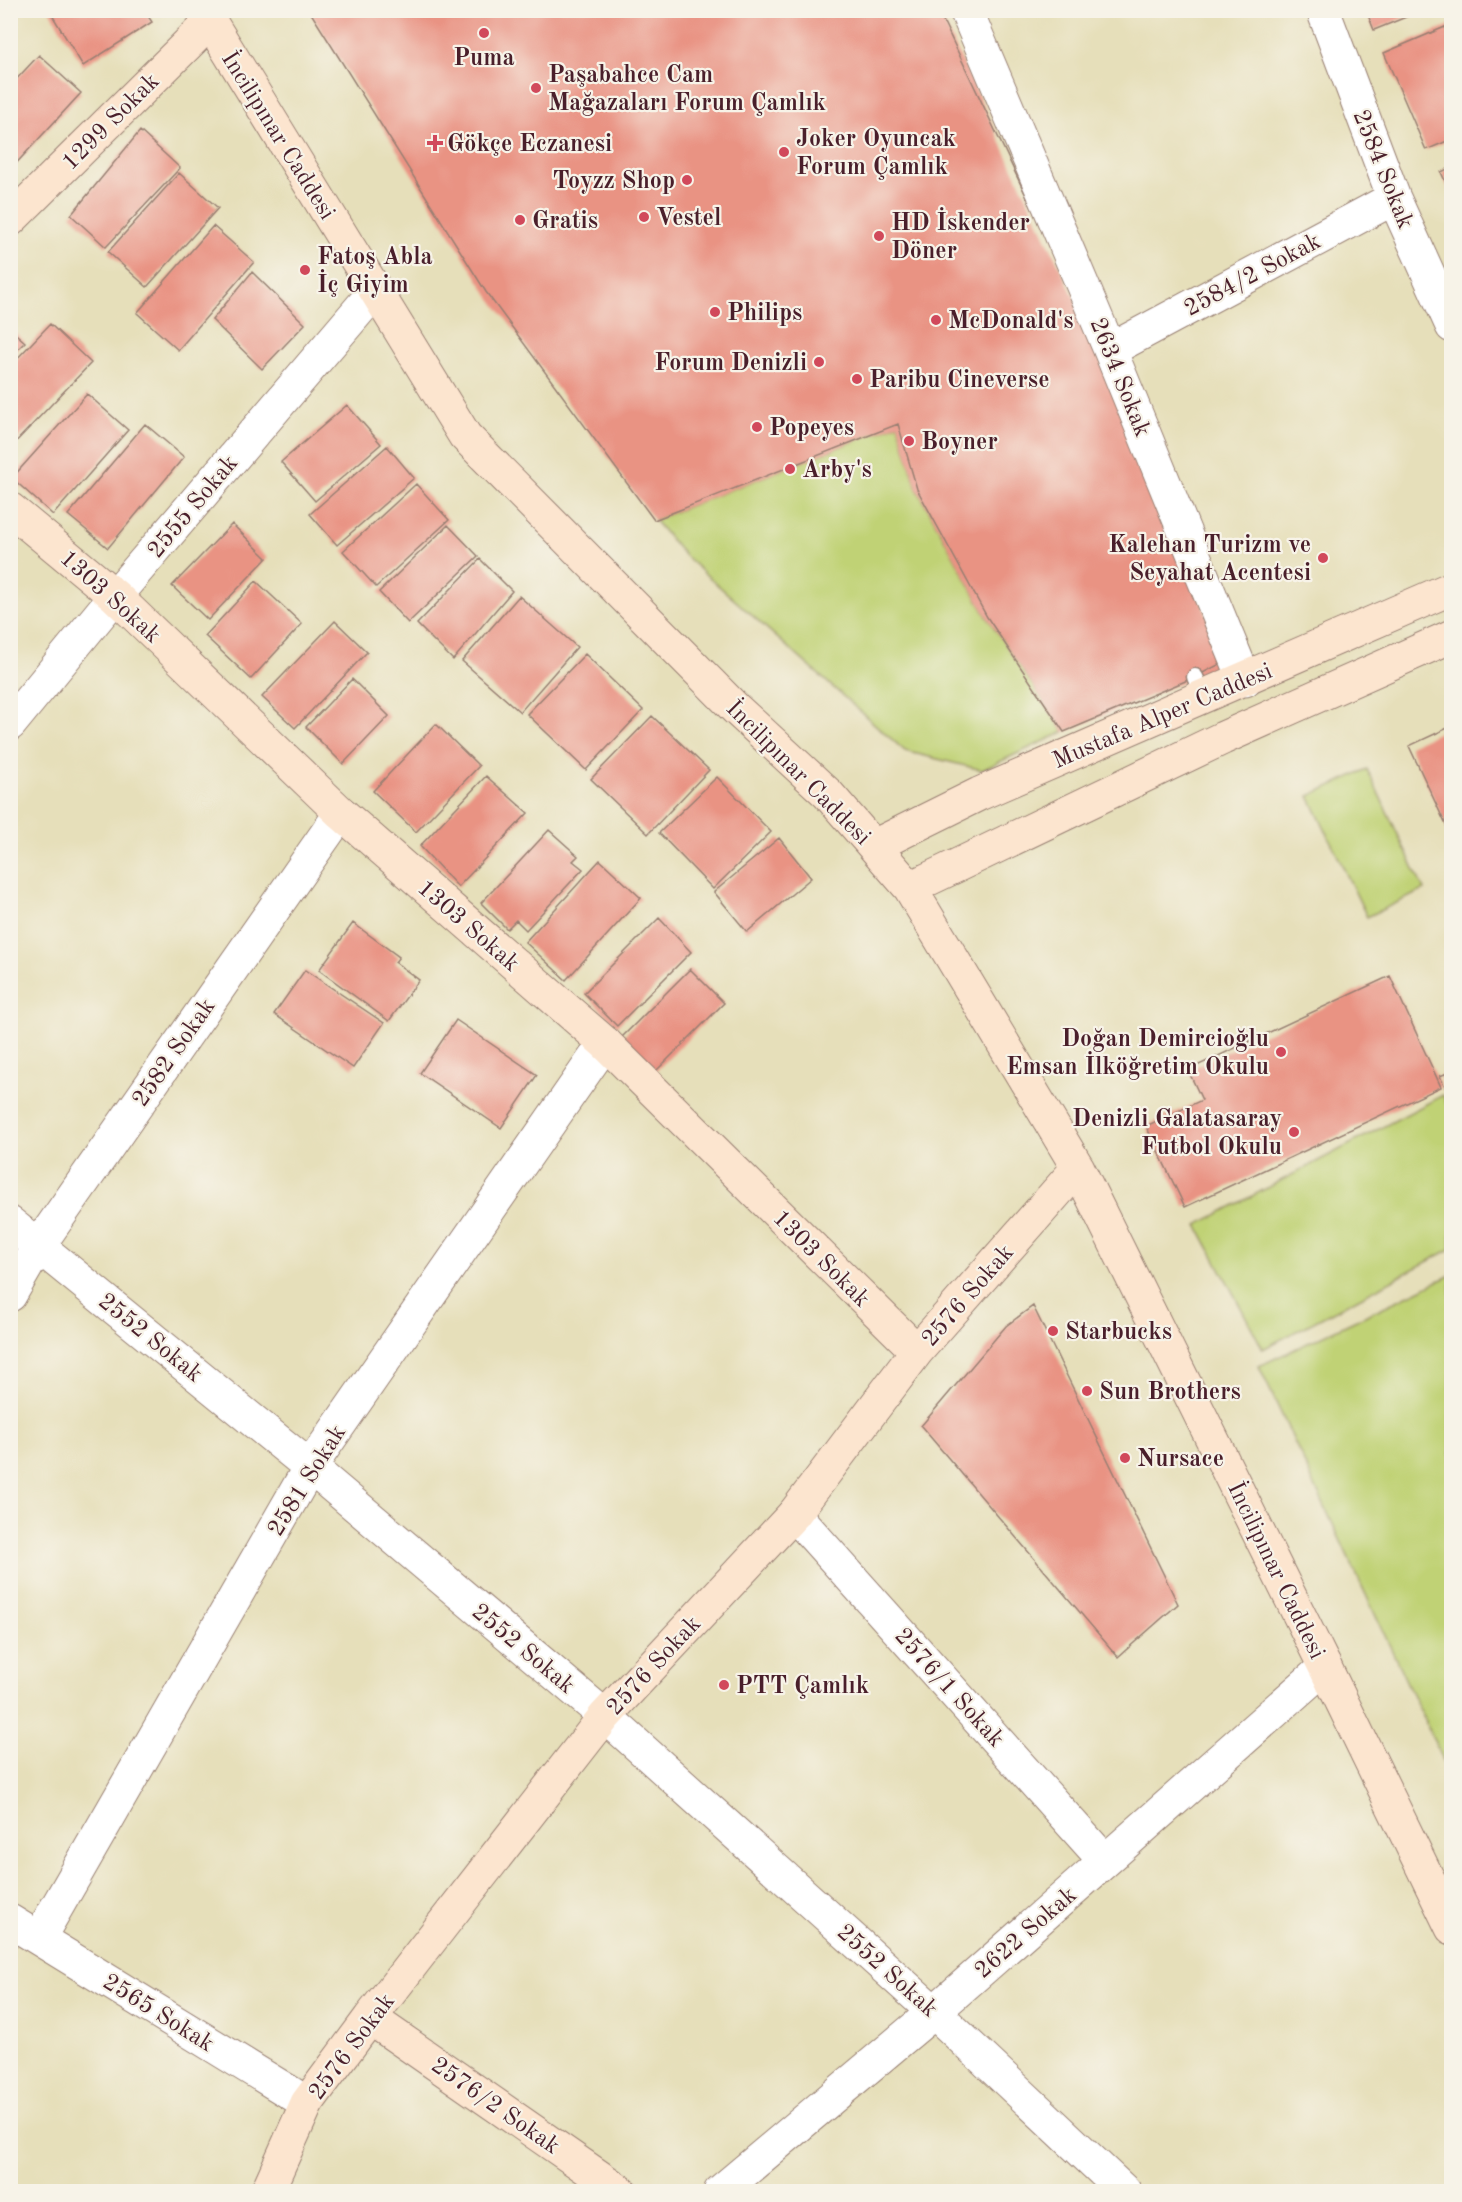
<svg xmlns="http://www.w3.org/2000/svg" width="1462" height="2202" font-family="'Old Standard TT',serif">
<rect width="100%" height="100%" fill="#f7f3e8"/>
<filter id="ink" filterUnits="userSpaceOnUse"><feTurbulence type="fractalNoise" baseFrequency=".0167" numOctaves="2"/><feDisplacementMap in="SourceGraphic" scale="12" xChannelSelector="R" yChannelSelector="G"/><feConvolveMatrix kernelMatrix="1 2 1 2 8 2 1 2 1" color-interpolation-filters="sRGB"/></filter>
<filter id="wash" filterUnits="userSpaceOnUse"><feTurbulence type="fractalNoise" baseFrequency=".008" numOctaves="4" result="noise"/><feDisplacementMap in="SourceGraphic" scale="24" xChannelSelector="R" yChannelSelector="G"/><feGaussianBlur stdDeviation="1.35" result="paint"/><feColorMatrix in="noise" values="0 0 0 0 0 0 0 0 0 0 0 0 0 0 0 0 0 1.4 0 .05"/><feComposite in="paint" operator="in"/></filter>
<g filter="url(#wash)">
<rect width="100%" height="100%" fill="#e6dfba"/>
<path fill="#c0d275" stroke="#857850" stroke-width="1.5" d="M898 424 917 489 987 617 1064 732 982 770 905 751 685 556 654 520Z
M1367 769 1424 890 1367 917 1309 796Z
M1443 1095 1451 1112V1249L1263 1349 1197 1225Z
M1451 1275V1777L1259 1366Z"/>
<g id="blocks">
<path fill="#e99383" d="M49 10H144L152 22 83 66Z
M309 10H938L1076 301 1226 661 1195 677 1064 732 987 617 917 489 898 424 654 520 486 292Z
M1366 10H1421V11L1374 30Z
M1452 24V139L1426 150 1384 53Z
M39 55 81 93 10 170V86Z
M140 131 180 168 106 247 71 215Z
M1452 167V196L1441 172Z
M179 173 218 208 147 287 108 252Z
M213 226 254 262 178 350 137 313Z
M252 272 305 324 262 369 212 320Z
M50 324 91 363 10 448V366Z
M10 329 25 342 10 357Z
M87 394 128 430 53 515 12 478Z
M347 405 381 444 315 501 281 462Z
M145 424 184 457 108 548 68 515Z
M387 446 414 478 337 545 310 514Z
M416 484 449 520 376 587 343 551Z
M232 524 267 558 208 620 172 586Z
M448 525 478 556 408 623 379 592Z
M480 559 512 591 453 660 417 624Z
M256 581 302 624 251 679 205 636Z
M519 596 577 647 520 712 462 661Z
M335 621 367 652 295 728 262 697Z
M585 654 643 710 586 770 527 714Z
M352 679 389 716 343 764 306 727Z
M652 716 709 770 648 834 591 779Z
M436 724 479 766 416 832 373 791Z
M1452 726V838L1409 746Z
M486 776 528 813 458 887 420 846Z
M717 777 771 832 713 889 659 833Z
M549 830 578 856 573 861 583 869 526 930 516 920 507 929 481 903Z
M779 838 811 878 747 932 714 892Z
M600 860 641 898 566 980 525 942Z
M659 918 691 952 617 1026 584 993Z
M353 923 399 957 395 962 419 980 389 1021 319 970Z
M690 969 724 1003 656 1071 622 1037Z
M305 970 384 1023 353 1068 274 1014Z
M1390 976 1441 1087 1185 1207 1146 1126 1202 1100 1188 1070Z
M456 1020 537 1075 501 1128 420 1073Z
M1452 1071V1102L1440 1076Z
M1033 1306 1178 1604 1118 1657 921 1426 1006 1326Z"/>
</g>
</g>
<g filter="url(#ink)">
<use href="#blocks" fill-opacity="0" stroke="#987f72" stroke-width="1.5"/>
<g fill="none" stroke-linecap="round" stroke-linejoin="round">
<defs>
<path id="lane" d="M1195 677 1204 697"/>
<path id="street" d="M966 10 1110 350 1245 680
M1323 10 1394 198 1452 326
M1110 350 1394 198
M10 724 115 596 376 290
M10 1223 310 1467 605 1716 934 2012 1125 2192
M10 1295 39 1245 341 813
M794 1514 1105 1861
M10 1921 307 2103
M39 1938 310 1467 605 1043
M720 2192 934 2012 1325 1667"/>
<path id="secondary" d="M203 10 465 436 736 709 828 794 910 888 1078 1168 1325 1667 1452 1928
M10 220 210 22
M10 509 115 596 341 813 605 1043 917 1351
M874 846 979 794 1452 588
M910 888 1223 738 1452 636
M370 2018 621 2192
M267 2192 307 2103 370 2018 605 1716 794 1514 917 1351 1078 1168"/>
</defs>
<use href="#lane" stroke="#987f72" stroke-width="19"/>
<use href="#street" stroke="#987f72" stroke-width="35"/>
<use href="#secondary" stroke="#987f72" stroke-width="35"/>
<use href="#lane" stroke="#fff" stroke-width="16"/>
<use href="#street" stroke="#fff" stroke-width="33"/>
<use href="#secondary" stroke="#fce5cf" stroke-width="33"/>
</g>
</g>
<g fill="#d1495b" stroke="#f7f3e8" stroke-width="2">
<circle cx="484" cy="33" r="6"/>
<circle cx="536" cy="88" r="6"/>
<path d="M432 134h6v6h6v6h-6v6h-6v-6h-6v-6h6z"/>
<circle cx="784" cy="152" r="6"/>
<circle cx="687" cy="180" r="6"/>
<circle cx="644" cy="217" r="6"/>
<circle cx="520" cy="220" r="6"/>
<circle cx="879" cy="236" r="6"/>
<circle cx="305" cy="270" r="6"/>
<circle cx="715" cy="312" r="6"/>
<circle cx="936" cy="320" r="6"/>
<circle cx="819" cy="362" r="6"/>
<circle cx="857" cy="379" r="6"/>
<circle cx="757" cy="427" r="6"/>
<circle cx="909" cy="441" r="6"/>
<circle cx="790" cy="469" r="6"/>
<circle cx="1323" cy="558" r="6"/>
<circle cx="1281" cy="1052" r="6"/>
<circle cx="1294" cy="1132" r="6"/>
<circle cx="1053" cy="1331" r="6"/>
<circle cx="1087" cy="1391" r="6"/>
<circle cx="1125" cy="1458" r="6"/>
<circle cx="724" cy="1685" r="6"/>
</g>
<g text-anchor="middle" stroke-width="4.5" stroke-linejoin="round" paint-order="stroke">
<g font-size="24" font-weight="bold" fill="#4a1f2b" stroke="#f7f3e8" text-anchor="start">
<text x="484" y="65" text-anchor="middle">Puma</text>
<text x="548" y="82">Paşabahce Cam<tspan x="548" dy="28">Mağazaları Forum Çamlık</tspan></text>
<text x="796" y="146">Joker Oyuncak<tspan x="796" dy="28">Forum Çamlık</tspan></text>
<text x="447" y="151">Gökçe Eczanesi</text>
<text x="675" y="188" text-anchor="end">Toyzz Shop</text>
<text x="656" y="225">Vestel</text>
<text x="532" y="228">Gratis</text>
<text x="891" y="230">HD İskender<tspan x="891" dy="28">Döner</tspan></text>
<text x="317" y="264">Fatoş Abla<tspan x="317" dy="28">İç Giyim</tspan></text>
<text x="727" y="320">Philips</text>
<text x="948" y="328">McDonald's</text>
<text x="807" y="370" text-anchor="end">Forum Denizli</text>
<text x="869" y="387">Paribu Cineverse</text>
<text x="769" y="435">Popeyes</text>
<text x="921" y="449">Boyner</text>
<text x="802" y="477">Arby's</text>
<text x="1311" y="552" text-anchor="end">Kalehan Turizm ve<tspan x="1311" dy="28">Seyahat Acentesi</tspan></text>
<text x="1269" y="1046" text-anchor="end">Doğan Demircioğlu<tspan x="1269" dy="28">Emsan İlköğretim Okulu</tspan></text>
<text x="1282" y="1126" text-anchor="end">Denizli Galatasaray<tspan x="1282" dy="28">Futbol Okulu</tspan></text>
<text x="1065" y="1339">Starbucks</text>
<text x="1099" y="1399">Sun Brothers</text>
<text x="1137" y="1466">Nursace</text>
<text x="736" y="1693">PTT Çamlık</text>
</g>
<g font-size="24" fill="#4a1f2b" stroke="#f7f3e8">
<text transform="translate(110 121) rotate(-45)" y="8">1299 Sokak</text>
<text transform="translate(279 135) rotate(58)" y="8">İncilipınar Caddesi</text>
<text transform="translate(1384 169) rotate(68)" y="8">2584 Sokak</text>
<text transform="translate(1252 274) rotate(-28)" y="8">2584/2 Sokak</text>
<text transform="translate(1121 377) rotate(68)" y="8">2634 Sokak</text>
<text transform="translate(192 506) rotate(-50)" y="8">2555 Sokak</text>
<text transform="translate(111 596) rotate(42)" y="8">1303 Sokak</text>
<text transform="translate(1162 715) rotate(-23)" y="8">Mustafa Alper Caddesi</text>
<text transform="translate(799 772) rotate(45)" y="8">İncilipınar Caddesi</text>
<text transform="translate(469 925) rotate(41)" y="8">1303 Sokak</text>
<text transform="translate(173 1052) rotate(-55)" y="8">2582 Sokak</text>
<text transform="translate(822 1258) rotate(45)" y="8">1303 Sokak</text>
<text transform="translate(967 1295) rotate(-49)" y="8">2576 Sokak</text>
<text transform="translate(151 1337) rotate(39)" y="8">2552 Sokak</text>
<text transform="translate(306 1480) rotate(-58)" y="8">2581 Sokak</text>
<text transform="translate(1277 1570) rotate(64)" y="8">İncilipınar Caddesi</text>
<text transform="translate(524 1648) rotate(40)" y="8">2552 Sokak</text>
<text transform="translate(653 1665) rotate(-47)" y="8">2576 Sokak</text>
<text transform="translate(950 1687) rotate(48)" y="8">2576/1 Sokak</text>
<text transform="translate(1025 1932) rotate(-41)" y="8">2622 Sokak</text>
<text transform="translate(888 1970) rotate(42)" y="8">2552 Sokak</text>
<text transform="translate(159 2012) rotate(32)" y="8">2565 Sokak</text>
<text transform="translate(351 2046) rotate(-53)" y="8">2576 Sokak</text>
<text transform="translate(496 2105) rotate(35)" y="8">2576/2 Sokak</text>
</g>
</g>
<rect width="1462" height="2202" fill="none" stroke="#f7f3e8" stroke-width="36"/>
</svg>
